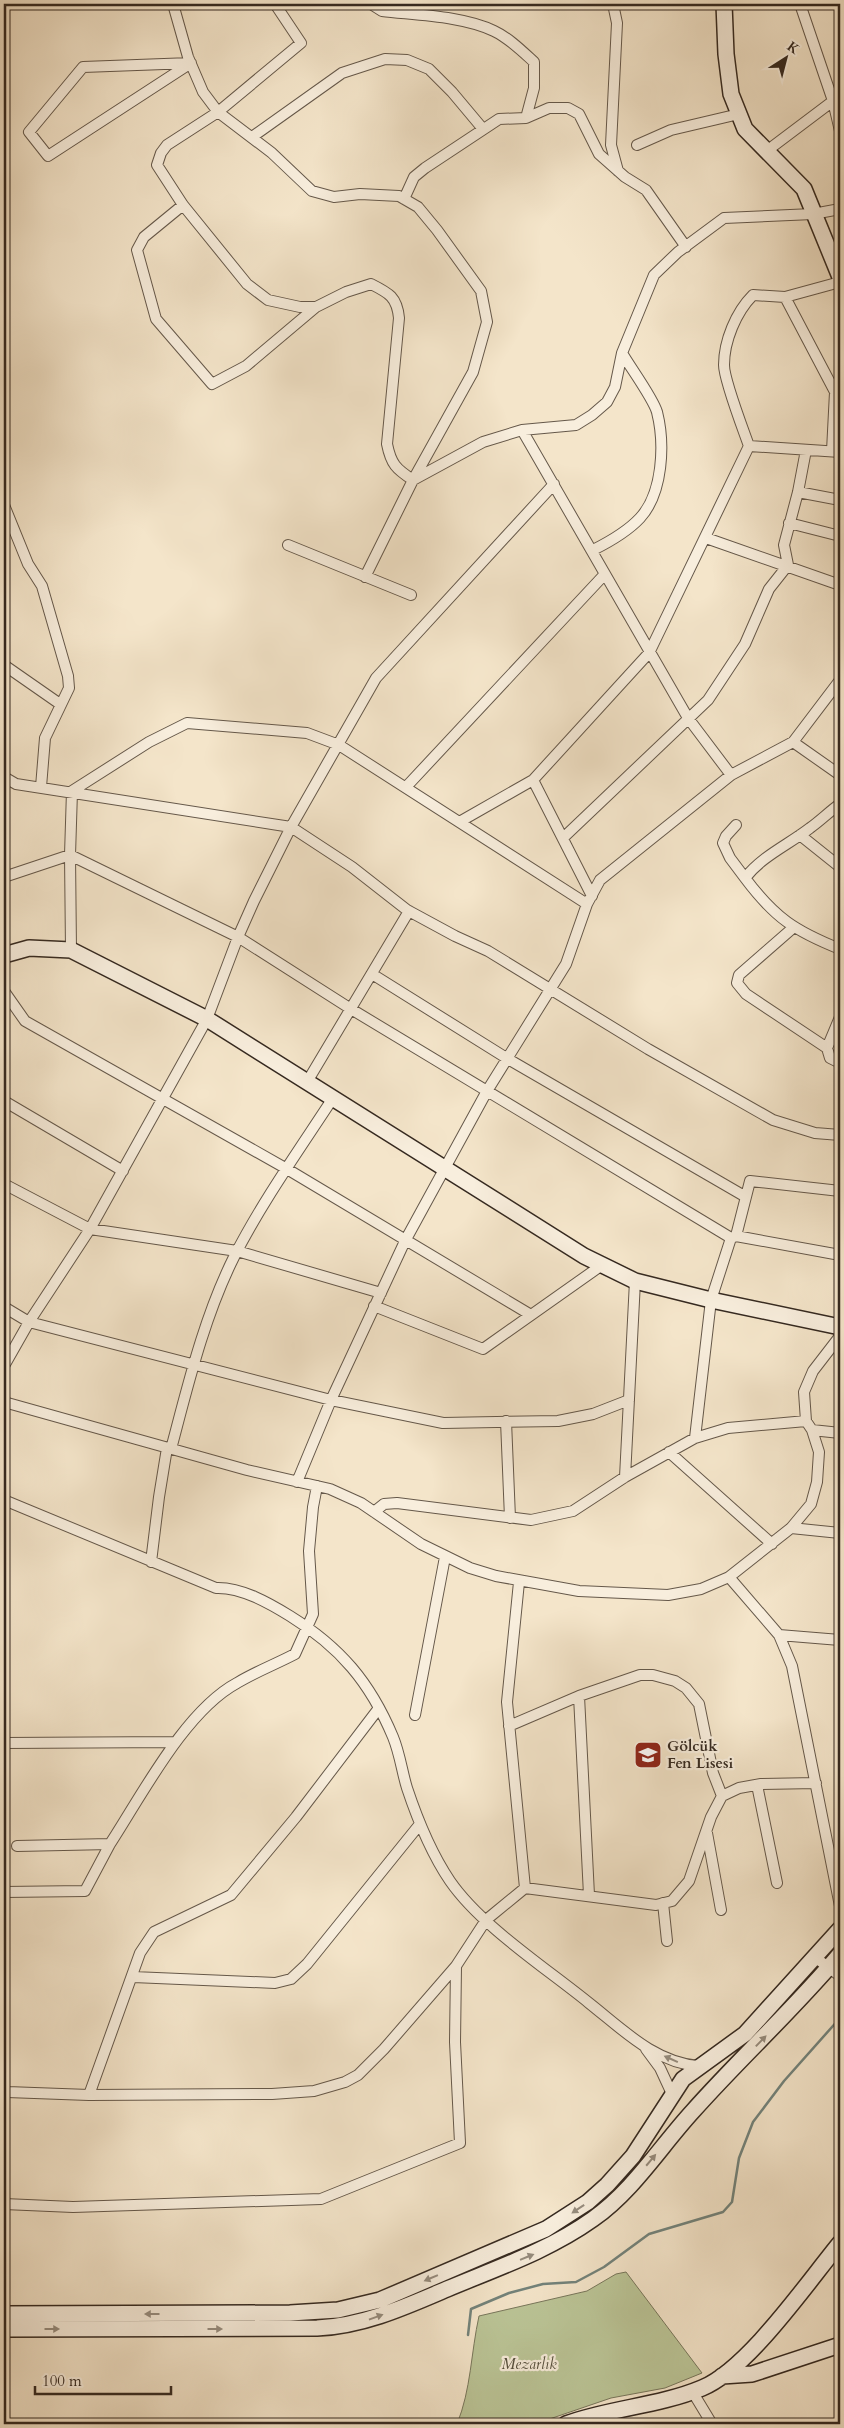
<svg xmlns="http://www.w3.org/2000/svg" width="844" height="2428" font-family="Cardo,serif">
<rect width="100%" height="100%" fill="#f4e5ca"/>
<filter id="stains"><feTurbulence type="fractalNoise" baseFrequency=".004" numOctaves="4"/><feColorMatrix values="0 0 0 0 .2 0 0 0 0 .09 0 0 0 0 .02 0 0 0 .5 -.17"/></filter>
<radialGradient id="worn" r=".72"><stop offset=".6" stop-color="#630" stop-opacity="0"/><stop offset="1" stop-color="#630" stop-opacity=".3"/></radialGradient>
<path fill="#bbc597" stroke="#78775c" d="M626 2272 702 2373 665 2388 611 2398 535 2424H457C471 2390 471 2352 479 2316L587 2291 616 2274Z"/>
<g fill="none" stroke-linecap="round" stroke-linejoin="round">
<path stroke="#73837b" stroke-width="2.5" d="M468 2335 471 2309 509 2293 543 2284 576 2282 604 2267 649 2234 723 2212 732 2202 739 2158 753 2122 784 2081 840 2018"/>
<defs>
<path id="street" d="M173 4 188 57 203 92 218 112 272 153 312 191 334 197 360 194 399 196 418 207 437 230 481 291 487 322 473 372 413 480 365 577
M275 4 301 43 218 112 167 145 161 153 157 165 183 205 247 284 268 300 300 307H316L346 292 371 284C389 293 397 297 399 318L387 444C391 464 396 469 413 480L483 442 522 430 576 425 592 415 607 402 615 387 622 353 654 275 678 252 724 218 813 214 840 209
M371 4 382 11C416 15 463 16 494 31 509 38 522 51 534 62V88L526 118
M613 4 617 23 611 145 618 171
M800 4 833 101 840 131
M191 63 48 156 29 132 83 67Z
M252 137 342 73 385 59 407 60 429 69 452 92 483 129
M637 145 671 130 739 114
M768 150 833 101
M404 199 414 177 425 168 499 119 526 118 549 108H568L579 114 599 154 625 177 646 190 686 247
M183 205 144 237 137 250 156 319 212 384 246 366 316 307
M785 297 835 392 832 451
M522 430 688 718 731 775
M749 446 840 452
M798 492 840 500
M4 505 28 564 42 586 68 676 69 688 45 738 41 787
M789 523 840 536
M706 538 840 585
M288 545 411 595
M593 550C609 542 627 532 640 518 663 493 665 444 657 412 653 398 630 367 622 353
M4 665 60 704
M793 742 840 775
M4 777 16 784 291 827 352 867 407 910 455 936 488 951 648 1049 773 1120 815 1133 840 1135
M533 780 592 896
M406 787 605 574
M840 804C830 811 820 821 810 828 788 845 762 856 745 878 775 918 795 931 840 949
M461 821 533 780 649 653 749 446C743 429 724 380 724 365 724 341 736 312 753 295L785 297 840 282
M736 825 726 836 723 843 730 858 745 878
M800 835 840 867
M563 838 708 700 745 644 769 589 788 565 784 545 798 492 806 450
M4 877 70 855 238 937 351 1009 731 1238 736 1236 840 1255
M794 927 739 975 737 983 746 994 827 1048 830 1058 840 1063
M71 950 70 855 72 791 149 742 187 723 307 733 339 745 587 904
M372 974 508 1059 746 1197
M4 991 25 1021 287 1169 531 1315
M827 1048 840 1017
M307 1082 409 911
M4 1101 123 1171
M4 1184 90 1229 237 1251 381 1293
M736 1236 750 1181 840 1191
M374 1306 483 1349 602 1265
M4 1307 29 1322 331 1400 443 1423 558 1421 593 1414 629 1400
M4 1366 29 1322 90 1229 207 1019 238 937 254 901 291 827 376 678 554 484
M4 1402 247 1470 330 1489 361 1503 421 1544 470 1568 496 1576 579 1591 668 1595 701 1589 729 1577 791 1528 811 1504 817 1482 819 1452 812 1430 806 1421 804 1392 813 1371 840 1336
M506 1421 510 1518
M812 1430 840 1433
M695 1438 711 1300 731 1238
M171 1449C188 1385 204 1317 234 1257 262 1202 299 1150 333 1098
M669 1452 772 1544
M625 1477 635 1281
M297 1482 331 1400 405 1241 487 1091 566 964 587 904 600 880 731 775 793 742 840 680
M4 1500 216 1588C241 1587 269 1603 290 1616 340 1647 370 1682 393 1737 400 1754 402 1772 407 1788 418 1821 431 1853 450 1881 481 1926 546 1968 589 2003 622 2029 655 2063 699 2066
M374 1512 384 1504 397 1503 531 1520 573 1511 625 1477 695 1438 728 1428 806 1421
M791 1528 840 1533
M151 1562 159 1497 167 1448
M729 1577 779 1635 792 1666 840 1906
M519 1582 507 1702 525 1888
M779 1635 840 1640
M579 1696 589 1895
M415 1715 445 1557
M509 1726 579 1696 640 1675H653L675 1681 686 1688 699 1704 713 1773 722 1796
M4 1743 175 1742
M757 1785 777 1883
M707 1833 721 1910
M17 1846 110 1844C142 1795 185 1711 237 1683 255 1672 276 1664 295 1654L313 1614 309 1551 313 1507 317 1486
M4 1892 85 1891 110 1844
M663 1903 667 1941
M816 1958 840 1976
M133 1977 275 1983 291 1979 307 1964 420 1824
M646 2049 660 2068 672 2094
M4 2088 7 2092 89 2095 272 2094 314 2091 345 2082 358 2075 384 2049 456 1966 486 1920 525 1888 656 1905 672 1901 689 1881 711 1817 722 1796 739 1788 761 1784 816 1783
M89 2095 140 1953 154 1932 231 1895 296 1817 379 1708
M4 2204 73 2207 321 2199 460 2143 455 2042 456 1966
M692 2391 712 2424"/>
<path id="secondary" d="M724 4 726 54 731 94 745 129 804 189 840 277
M4 955 29 948 71 950 207 1019 584 1256 635 1281 711 1300 840 1327
M4 2314 290 2313 338 2310 380 2300 546 2229 588 2202 607 2185 633 2156 683 2079 745 2034 840 1929
M4 2329 317 2328C363 2326 405 2307 447 2289 497 2268 548 2251 593 2219 633 2191 660 2147 693 2111 741 2057 794 2009 840 1954
M722 2376 752 2374 840 2345
M566 2424C610 2408 659 2406 702 2388 748 2369 807 2283 840 2243"/>
</defs>
<use href="#street" stroke="#65584a" stroke-width="12"/>
<use href="#secondary" stroke="#352920" stroke-width="18"/>
<use href="#street" stroke="#f8eedd" stroke-width="10"/>
<use href="#secondary" stroke="#f8eedd" stroke-width="15"/>
</g>
<defs><path id="oneway-solid" d="M-6-.8H1V-3.2L6.5 0L1 3.2V.8H-6Z" transform="scale(1.25)"/></defs>
<g fill="#968c7e">
<use href="#oneway-solid" transform="translate(761 2041) rotate(-46)"/>
<use href="#oneway-solid" transform="translate(671 2059) rotate(-156)"/>
<use href="#oneway-solid" transform="translate(651 2160) rotate(-50)"/>
<use href="#oneway-solid" transform="translate(578 2209) rotate(146)"/>
<use href="#oneway-solid" transform="translate(527 2257) rotate(-22)"/>
<use href="#oneway-solid" transform="translate(431 2278) rotate(157)"/>
<use href="#oneway-solid" transform="translate(152 2314) rotate(180)"/>
<use href="#oneway-solid" transform="translate(376 2317) rotate(-20)"/>
<use href="#oneway-solid" transform="translate(52 2329)"/>
<use href="#oneway-solid" transform="translate(215 2329)"/>
</g>
<defs>
<symbol id="school-square" viewBox="-11 -11 22 22"><rect x="-9" y="-9" width="18" height="18" rx="4" fill="#8f2418" stroke="#f8eedd"/><path d="M0-5L7-2L0 1L-7-2ZM-4 1L0 2.5L4 1V4Q0 6-4 4Z" fill="#fff"/></symbol>
</defs>
<g fill-rule="evenodd">
<use href="#school-square" x="632" y="1739" width="32" height="32"/>
</g>
<g text-anchor="middle" stroke-width="4.5" stroke-linejoin="round" paint-order="stroke">
<g font-size="15" font-weight="bold" fill="#352920" stroke="#f8eedd" text-anchor="start">
<text x="667" y="1751">Gölcük<tspan x="667" dy="17">Fen Lisesi</tspan></text>
</g>
<g font-size="15" font-style="italic" fill="#56503e" stroke="#f8eedd">
<text x="529" y="2369">Mezarlık</text>
</g>
</g>
<rect width="844" height="2428" fill="none" stroke="#f4e5ca" stroke-width="20"/>
<rect x="5" y="5" width="834" height="2418" fill="none" stroke="#352920" stroke-width="2.5"/>
<rect x="10" y="10" width="824" height="2408" fill="none" stroke="#352920"/>
<g transform="translate(786 58) rotate(36)" stroke="#f8eedd" stroke-width="4" paint-order="stroke">
<path d="M0-4L9 19L0 12L-9 19Z" fill="#352920"/>
<text y="-8" font-size="14" font-weight="bold" text-anchor="middle" fill="#352920">K</text>
</g>
<path d="M35 2386v8h136v-8" fill="none" stroke="#352920" stroke-width="2.5"/>
<text x="42" y="2386" font-size="15" fill="#352920" stroke="#f8eedd" stroke-width="4" paint-order="stroke">100 m</text>
<rect width="100%" height="100%" filter="url(#stains)"/>
<rect width="100%" height="100%" fill="url(#worn)"/>
</svg>
